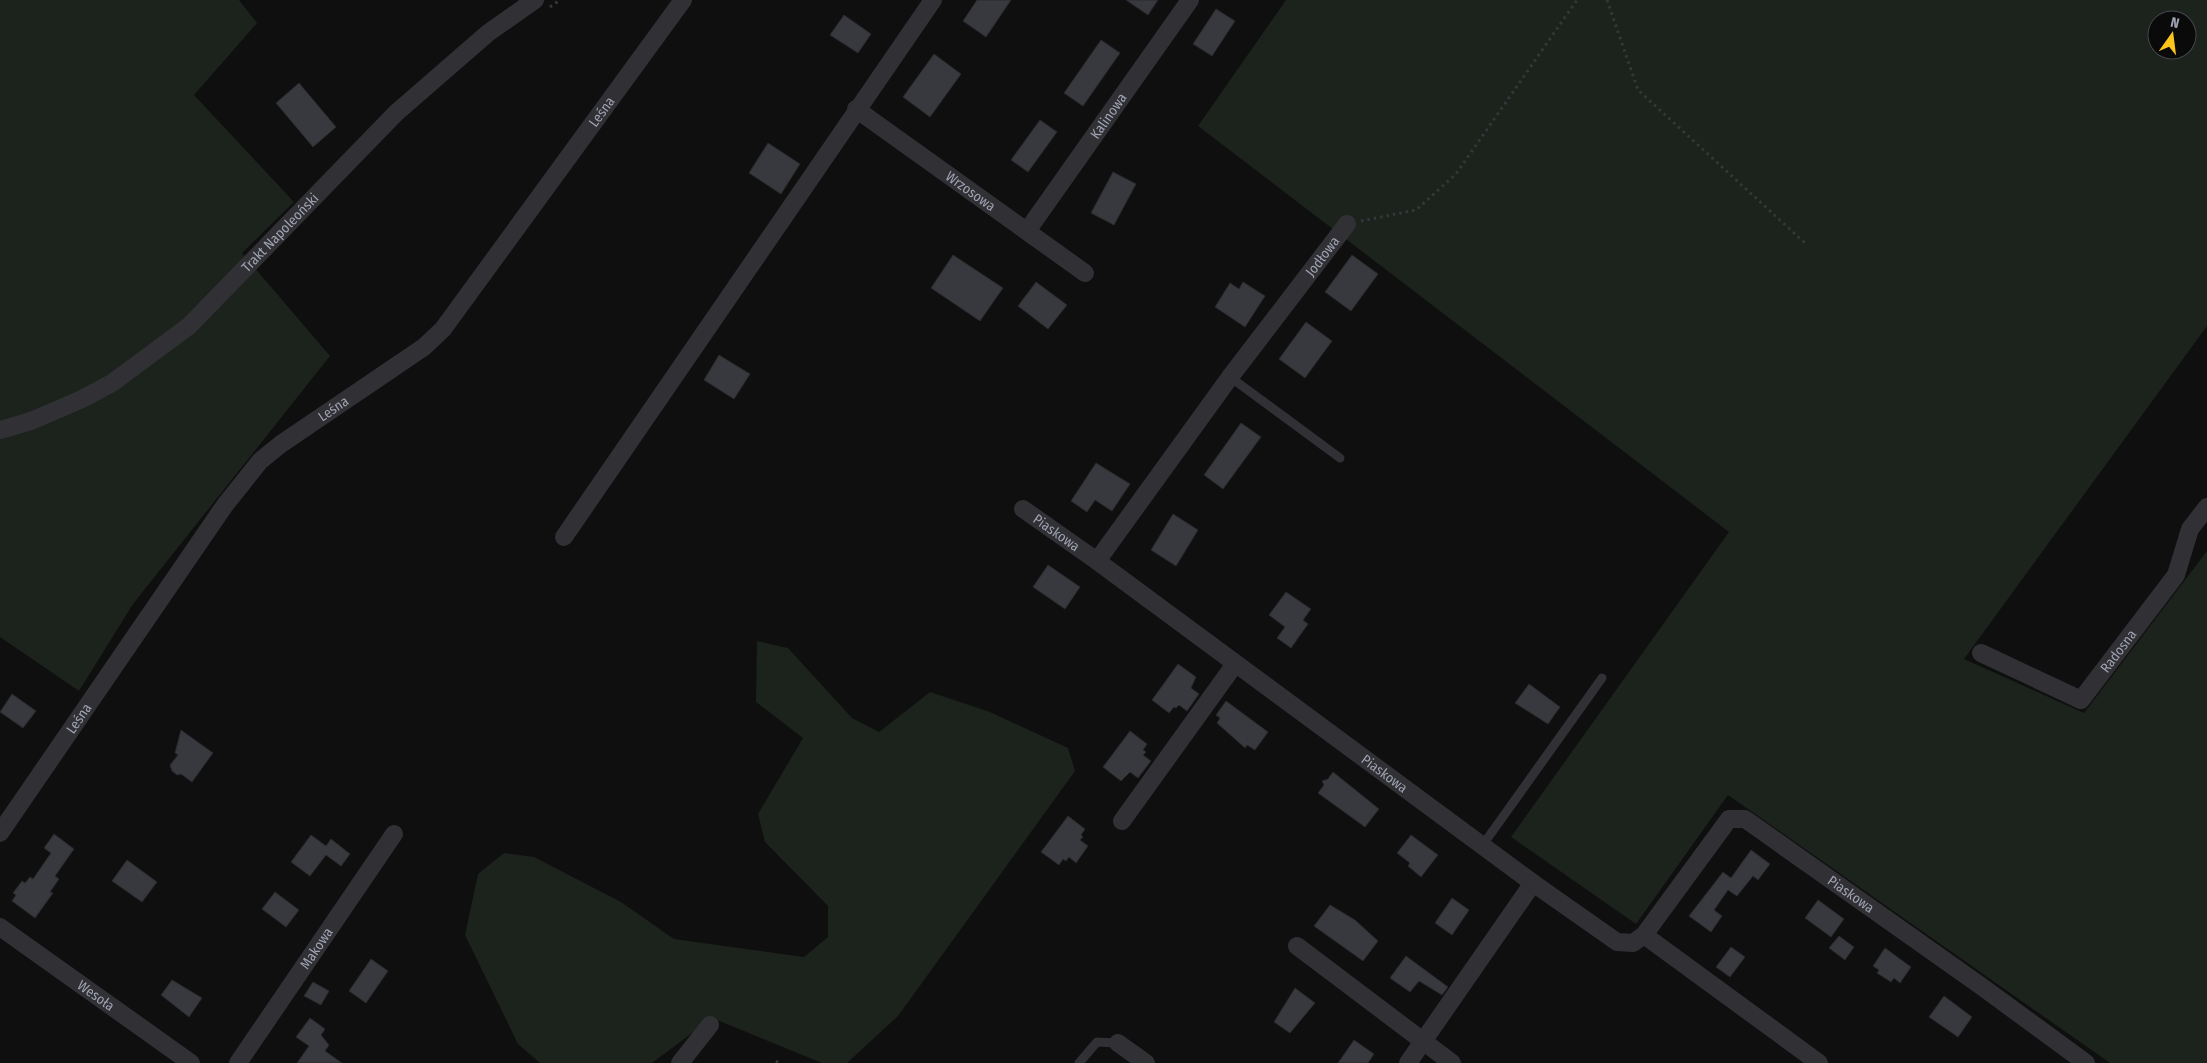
<svg xmlns="http://www.w3.org/2000/svg" width="2207" height="1063" font-family="'Fira Sans Condensed',sans-serif">
<rect width="100%" height="100%" fill="#0f0f10"/>
<path fill="#1b231c" fill-rule="evenodd" d="M0 0H239L257 23 194 95 294 202 242 253 330 356 133 604 79 691 0 637Z
M1286 0H2207V326L1964 659 2084 713 2207 551V1063H2110L1728 795 1636 924 1511 837 1729 532 1198 126ZM2157 20H2187V50H2157Z
M757 641 788 648 852 718 879 732 930 692 990 712 1068 748 1075 771 898 1016 847 1063H822L712 1018 652 1063H540L518 1044 465 935 478 874 504 853 534 857 621 902 674 939 804 957 828 937V906L765 842 758 814 803 738 756 702Z"/>
<path fill="#38393e" stroke="#29292c" d="M977 0H1011L986 37 963 21Z
M1126 0H1158L1148 15Z
M1216 9 1235 21 1212 56 1193 44Z
M844 15 871 34 858 53 830 35Z
M1101 40 1120 53 1083 106 1064 93Z
M934 54 961 74 930 117 903 97Z
M299 83 336 127 313 147 276 103Z
M1040 120 1057 132 1028 172 1011 160Z
M768 143 800 164 781 194 749 173Z
M1113 172 1136 184 1114 225 1091 213Z
M953 255 1003 288 980 321 931 288Z
M1352 255 1378 274 1351 311 1325 292Z
M1036 282 1067 305 1048 329 1018 306Z
M1243 282 1265 296 1245 327 1215 307 1230 283 1239 289Z
M1306 322 1332 341 1305 378 1279 359Z
M719 355 750 374 734 399 704 380Z
M1241 423 1261 437 1223 489 1204 475Z
M1096 463 1130 484 1112 511 1095 500 1087 512 1071 501Z
M1173 514 1198 530 1176 566 1151 550Z
M1048 565 1080 587 1065 609 1033 587Z
M1286 592 1311 609 1303 620 1308 624 1291 648 1277 638 1285 627 1269 615Z
M1178 664 1196 677 1191 688 1199 694 1187 711 1179 705 1176 708 1174 707 1169 713 1152 700Z
M1529 684 1560 707 1548 724 1515 703Z
M12 694 36 711 23 728 0 712Z
M1226 701 1268 732 1255 750 1247 745 1245 748 1217 723 1220 718 1216 715Z
M181 730 213 753 192 782 181 774 177 775 172 771 170 765 178 755 175 753Z
M1130 731 1147 744 1143 750 1146 752 1143 755 1151 761 1138 778 1130 772 1121 781 1103 767Z
M1333 772 1379 809 1365 827 1318 793 1324 785 1322 781 1328 779Z
M1068 816 1085 829 1081 835 1083 837 1080 840 1088 846 1076 863 1069 857 1066 861 1063 859 1059 865 1041 852Z
M54 834 74 849 55 876 59 879 50 892 53 893 35 918 12 901 16 895 13 893 22 881 25 883 30 877 33 879 51 853 44 848Z
M311 835 326 846 331 839 350 854 341 866 326 855 310 876 291 862Z
M1411 835 1438 855 1421 877 1408 866 1410 863 1397 853Z
M1751 850 1770 864 1758 880 1753 876 1737 896 1728 890 1714 910 1722 916 1711 932 1689 916 1723 872 1731 878Z
M127 860 157 882 142 902 112 881Z
M275 892 299 910 286 927 262 909Z
M1452 898 1469 910 1452 935 1435 923Z
M1818 900 1844 919 1831 937 1805 918Z
M1330 905 1355 920 1378 941 1363 961 1314 926Z
M1839 936 1854 947 1845 960 1829 948Z
M1731 947 1745 957 1730 977 1716 967Z
M1885 948 1911 967 1900 983 1894 978 1891 982 1877 973 1879 970 1873 966Z
M1406 956 1448 987 1442 995 1419 981 1410 992 1390 978Z
M371 959 388 971 366 1003 349 991Z
M172 980 202 998 189 1017 161 995Z
M313 982 329 991 321 1005 304 996Z
M1295 988 1315 1003 1290 1033 1274 1022Z
M1944 996 1972 1017 1958 1037 1929 1017Z
M310 1018 325 1029 321 1035 329 1045 325 1051 342 1063H297L309 1046 296 1037Z
M1354 1040 1374 1054 1368 1063H1338Z"/>
<g fill="none" stroke-linecap="round" stroke-linejoin="round">
<path stroke="#35373c" stroke-width="3" stroke-dasharray="2.5 4" stroke-linecap="butt" d="M1607 0 1638 90 1806 244
M550 7 560 0
M1361 221 1416 210 1456 174 1577 0
M776 1061 779 1063"/>
<path stroke="#303035" stroke-width="9" d="M1230 377 1340 458
M1482 846 1602 678
M1079 1063 1097 1042 1118 1043"/>
<g stroke="#303035" stroke-width="18">
<path id="s1" d="M856 109 1085 273"/>
<path id="s2" d="M1027 231 1190 0"/>
<path id="s3" d="M0 430 31 421 82 399 112 383 189 326 396 113 488 33 535 0"/>
<path id="s4" d="M1023 509 1097 561 1533 883 1408 1063"/>
<path d="M564 537 933 0"/>
<path id="s5" d="M1097 561 1230 377 1347 224"/>
<path id="s6" d="M1981 653 2081 700 2176 575 2190 529 2207 507"/>
<path d="M1122 821 1235 664"/>
<path id="s7" d="M0 833 225 505 260 461 281 444 424 347 443 329 683 0"/>
<path id="s8" d="M1533 883 1617 942 1633 943 1644 935 1729 819H1745L1981 986 2086 1063"/>
<path id="s9" d="M0 927 191 1063"/>
<path d="M1644 935 1819 1063"/>
<path d="M1297 946 1452 1063"/>
<path d="M1118 1043 1146 1063"/>
<path id="s10" d="M238 1063 394 834"/>
<path d="M680 1063 710 1025"/>
</g>
</g>
<g text-anchor="middle" stroke-width="4" stroke-linejoin="round" paint-order="stroke">
<g font-size="14" fill="#9fa3b2" stroke="#0a0a0b">
<text dy="5" stroke="none"><textPath href="#s7" startOffset="949">Leśna</textPath></text>
<text dy="5" stroke="none"><textPath href="#s2" startOffset="141">Kalinowa</textPath></text>
<text dy="5" stroke="none"><textPath href="#s1" startOffset="141">Wrzosowa</textPath></text>
<text dy="5" stroke="none"><textPath href="#s3" startOffset="348">Trakt Napoleoński</textPath></text>
<text dy="5" stroke="none"><textPath href="#s5" startOffset="379">Jodłowa</textPath></text>
<text dy="5" stroke="none"><textPath href="#s7" startOffset="544">Leśna</textPath></text>
<text dy="5" stroke="none"><textPath href="#s4" startOffset="41">Piaskowa</textPath></text>
<text dy="5" stroke="none"><textPath href="#s6" startOffset="172">Radosna</textPath></text>
<text dy="5" stroke="none"><textPath href="#s7" startOffset="139">Leśna</textPath></text>
<text dy="5" stroke="none"><textPath href="#s4" startOffset="448">Piaskowa</textPath></text>
<text dy="5" stroke="none"><textPath href="#s8" startOffset="422">Piaskowa</textPath></text>
<text dy="5" stroke="none"><textPath href="#s10" startOffset="139">Makowa</textPath></text>
<text dy="5" stroke="none"><textPath href="#s9" startOffset="118">Wesoła</textPath></text>
</g>
</g>
<g transform="translate(2172 35) rotate(14)"><circle r="24" fill="#0a0a0b" stroke="#46474e"/>
<path d="M0-4L9 19L0 12L-9 19Z" fill="#fbc51c"/>
<text y="-8" font-size="14" font-weight="bold" text-anchor="middle" fill="#9fa3b2">N</text>
</g>
</svg>
